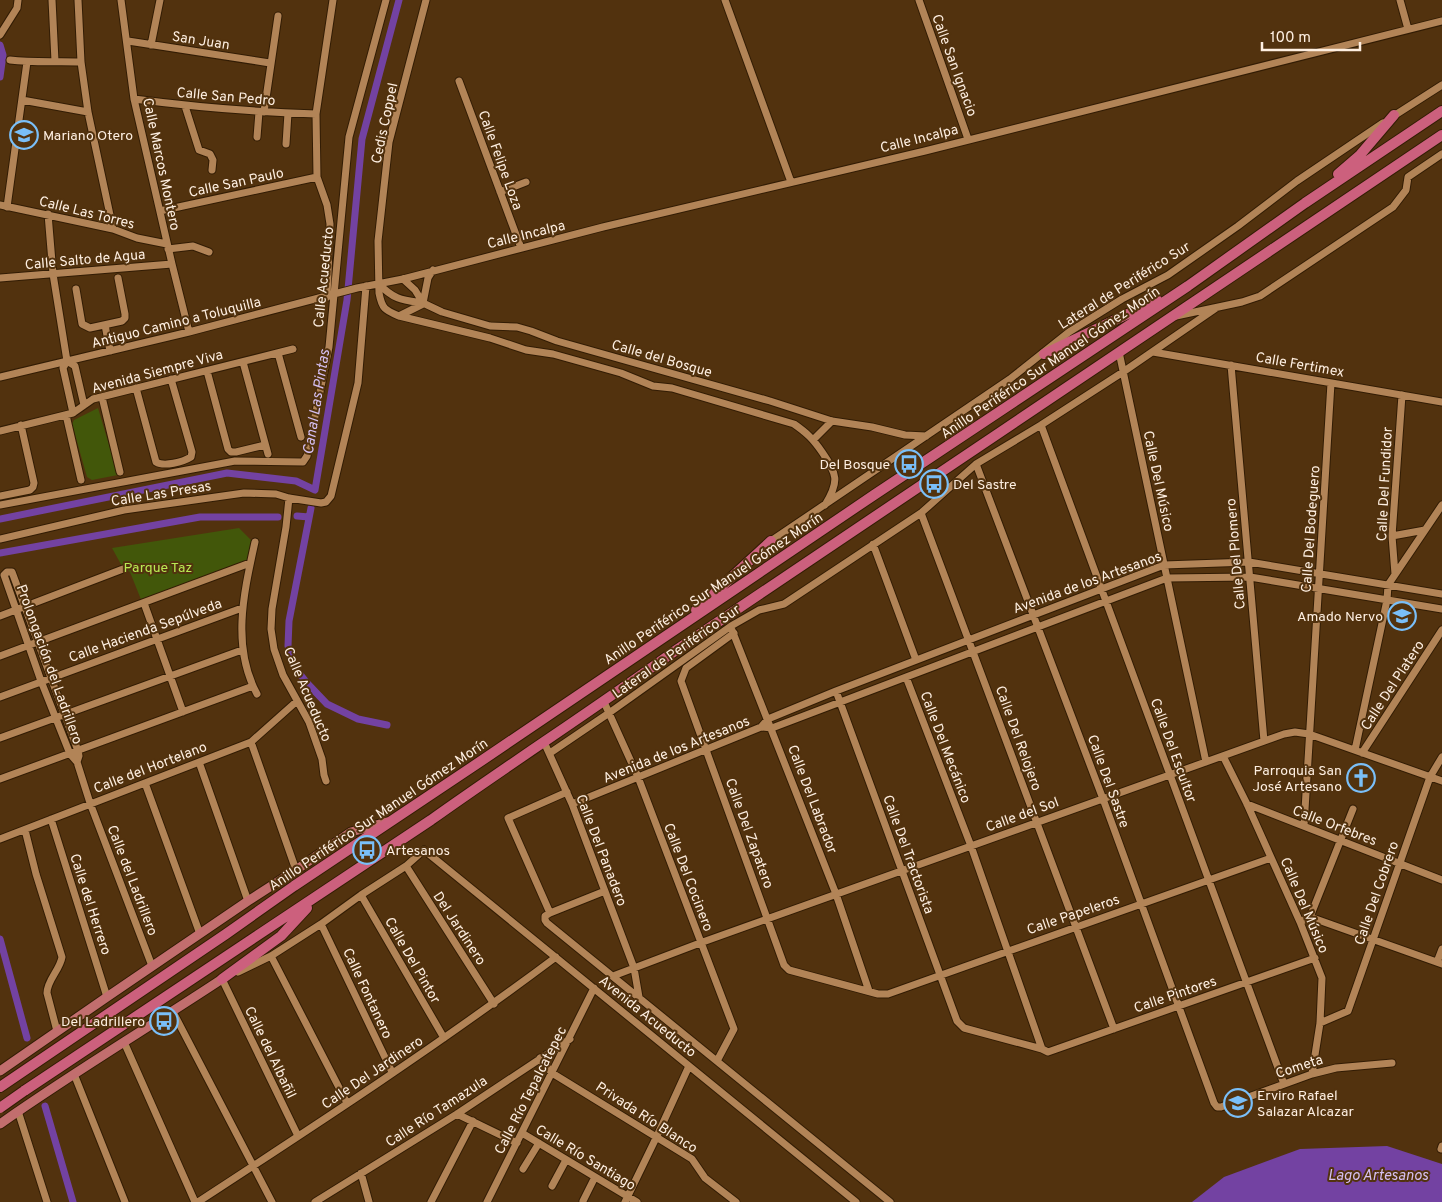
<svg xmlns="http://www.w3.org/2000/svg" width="1442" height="1202" font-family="Overpass,sans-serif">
<rect width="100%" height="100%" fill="#52320e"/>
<path fill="#42570a" d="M98 408 118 475 92 480 87 477 72 424 74 420Z
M239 528 253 542 248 562 142 602 130 572 123 568 112 548Z"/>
<path fill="#7342a2" d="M1387 1146 1442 1164V1202H1192L1224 1177 1300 1149Z"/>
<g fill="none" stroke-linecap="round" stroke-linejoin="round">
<path stroke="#7342a2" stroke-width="7" d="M0 45 3 55 0 77
M311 508 289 621 288 646 295 668 307 683 327 704 358 719 387 725
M297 516 309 517
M0 519 227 473 296 481 315 490 347 300 362 139 399 0
M0 553 200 517H278
M0 939 27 1038
M45 1106 73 1202"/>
<defs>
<path id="minor" d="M52 0 55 61
M78 0 81 62 88 112 113 229
M121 0 134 99 172 264 189 332
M426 0 389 142 378 241 379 293C382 309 385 310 399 316L490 338 526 350 553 354 621 373 653 386 672 388 794 424C807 433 813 439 822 452 837 474 840 481 825 505
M725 0 791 182
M919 0 968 139
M1400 0 1408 29
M0 35 17 8 18 0
M128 41 270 63
M151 45 160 0
M10 60C34 63 58 61 81 62
M459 81 521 248
M134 99C195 107 255 112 316 114
M22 100 88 112
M185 106 199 150 210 154 213 160 212 170
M264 112 278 16
M1392 117 1442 85
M257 137 259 112
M286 144 288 113
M500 192 526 182
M0 205 113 229 137 238 167 244
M7 207 27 62
M160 211 317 177
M48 214 53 274 67 361 63 368 73 413
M168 249 193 246 209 252
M0 278 172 264
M403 279 415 290 423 303 442 312 490 326 517 327 531 331 557 341 770 401 832 421 872 427 905 435 926 436
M379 284C394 300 403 300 423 303
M76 289 82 324 90 328 122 321 125 318V314L118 278
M327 297 330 224 327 205 317 177 316 114 333 0
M423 303 428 278 433 270
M399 316 423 304
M1176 316 1242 302 1260 296 1393 207 1406 190 1408 177 1442 154
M105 325 110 351
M1119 352 1206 762
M1153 352 1442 402
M278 353 301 437
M67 361 75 366 84 405
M243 362 268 454
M1231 365 1264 741
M207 371 228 449 231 452H236L265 445
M0 377 189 332 357 288 403 279 603 227 925 151 1442 21
M136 388 156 462C164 467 183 462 191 457L192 452 171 379
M102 397 120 472
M66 415 81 480
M1041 425 1284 1084
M0 431 73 413 93 399 293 349
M813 440 832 421
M976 464 1103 799 1214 1103 1217 1107H1221L1312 1074 1336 1068 1392 1063
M0 496 30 490 33 487 34 483 21 425
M289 498 286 527 272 609 271 629 274 649 283 675 309 722 322 759 324 775 326 781
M0 505 235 461 303 462 307 456 329 347 349 137 386 0
M921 513 1114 1029
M1392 536 1425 530
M0 539 124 510 244 493 276 494 289 498 321 503 326 502 331 496 358 383 366 286
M771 541 1010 379 1069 332 1122 299 1168 275 1238 226 1297 181 1383 123
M255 542C244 592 231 646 257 694
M873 544 916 660
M1395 574 1392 536 1402 395
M144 603 183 712
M0 616 123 569
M732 630 836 894 869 991
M734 633 686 668 681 681 784 965 789 970 878 994H888L1271 858
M0 656 250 563
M906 677 971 846 1042 1049 1048 1052 1315 958
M836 691 957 1021 964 1028 1042 1049
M0 697 242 608
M604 702 638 777 734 1029 717 1061
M761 727 768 719 836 691 1164 565 1249 562 1442 594
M0 738 242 650
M251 742 296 870
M544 742 572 804 634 968 639 997
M1355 750 1387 600 1388 585 1442 505
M550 753 609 713 731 626 759 610 784 604 921 513 976 464 1041 425 1123 372 1216 308
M1362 753 1442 630
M1223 756 1247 804 1300 922 1322 978 1320 1023 1312 1074
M77 762 79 756 78 751 12 572H7L4 575 41 681 70 754 77 762 90 803 152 966
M199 762 248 901
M0 779 253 686
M145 783 200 934
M572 804 761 727 772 728 1167 578 1250 577 1442 609
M1247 804 1442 880
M51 819 107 997
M1304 826 1331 383
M25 830 36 874 62 957C60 970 47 980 47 993L57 1031
M0 839 251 742 297 701
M406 866 494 1004
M605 891 550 913 545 916V920L547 923 890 1202
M361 895 444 1038
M550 913 508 818 567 792
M1310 917 1353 809
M1300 922 1310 917 1442 964
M321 924 392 1072
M271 956 347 1103
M1437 962 1442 949
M238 972 271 956 321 924 361 895 406 866 424 850 856 1202
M613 976 700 943 1284 734 1295 732 1309 734 1442 781
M226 977 222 979 298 1136
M173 1012 272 1202
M1320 1023 1348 1011 1430 777 1442 757
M124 1042 195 1202
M540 1058 552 1073 692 1159 705 1178 736 1202
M74 1074 125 1202
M18 1111 47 1202
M457 1114 517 1143
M522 1133 637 1202
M1441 1149 1442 1146
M523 1169 539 1143
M361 1173 369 1202
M552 1186 566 1160
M583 1201 595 1177
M198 1202C319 1123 440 1044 556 957
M315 1202 457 1114 570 1039
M431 1202 473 1121
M487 1202 594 988
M625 1202 657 1136 689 1066"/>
<path id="major" d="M0 1071 107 997 248 901 296 870 351 832 387 822
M0 1124C72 1073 148 1028 222 979"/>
<path id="highway" d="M1338 174 1360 155 1394 115
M1044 354 1157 300
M696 610 771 541
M222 979 281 936 307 908
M0 1087 226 934 294 886 484 759 874 495 1188 286 1305 203 1442 111
M24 1091 431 820C511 763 593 710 672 653L1442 135"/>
</defs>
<use href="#minor" stroke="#321c04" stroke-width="9"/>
<use href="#major" stroke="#321c04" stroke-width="11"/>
<use href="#highway" stroke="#321c04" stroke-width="12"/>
<use href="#minor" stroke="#b28457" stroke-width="7"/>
<use href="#major" stroke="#c26e6e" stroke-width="9"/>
<use href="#highway" stroke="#cc607d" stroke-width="10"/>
<defs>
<path id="highway-bridge" d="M0 1108 24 1091"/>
</defs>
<use href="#highway-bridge" stroke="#321c04" stroke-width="12" stroke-linecap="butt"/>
<use href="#highway-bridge" stroke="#cc607d" stroke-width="10"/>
</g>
<defs>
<symbol id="school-ring" viewBox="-11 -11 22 22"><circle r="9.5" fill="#52320e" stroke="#7abff8" stroke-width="1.5"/><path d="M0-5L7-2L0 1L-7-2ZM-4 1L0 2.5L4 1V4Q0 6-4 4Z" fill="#7abff8"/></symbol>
<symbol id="bus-ring" viewBox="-11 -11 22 22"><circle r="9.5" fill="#52320e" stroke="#7abff8" stroke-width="1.5"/><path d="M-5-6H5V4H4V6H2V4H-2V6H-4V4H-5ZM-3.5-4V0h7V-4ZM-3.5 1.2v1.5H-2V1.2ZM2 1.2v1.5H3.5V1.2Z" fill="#7abff8"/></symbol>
<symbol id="church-ring" viewBox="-11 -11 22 22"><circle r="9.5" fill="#52320e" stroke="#7abff8" stroke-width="1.5"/><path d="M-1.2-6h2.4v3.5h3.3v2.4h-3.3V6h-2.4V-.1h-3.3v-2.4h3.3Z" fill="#7abff8"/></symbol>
</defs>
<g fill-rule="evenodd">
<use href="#school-ring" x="8" y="119" width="32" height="32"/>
<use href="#bus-ring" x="893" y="448" width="32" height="32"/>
<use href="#bus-ring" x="918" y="468" width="32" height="32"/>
<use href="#school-ring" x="1386" y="600" width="32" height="32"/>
<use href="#church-ring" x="1345" y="762" width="32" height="32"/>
<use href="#bus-ring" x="351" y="834" width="32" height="32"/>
<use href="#bus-ring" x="148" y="1005" width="32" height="32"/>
<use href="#school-ring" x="1222" y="1087" width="32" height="32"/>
</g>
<g text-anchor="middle" stroke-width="4" stroke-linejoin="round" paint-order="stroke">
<g font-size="14" fill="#feefe1" stroke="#52320e">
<text transform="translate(201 40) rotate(9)" y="5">San Juan</text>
<text transform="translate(955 65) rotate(70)" y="5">Calle San Ignacio</text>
<text transform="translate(226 96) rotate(5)" y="5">Calle San Pedro</text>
<text transform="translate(384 123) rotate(-78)" y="5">Cedis Coppel</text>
<text transform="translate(919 138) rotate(-14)" y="5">Calle Incalpa</text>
<text transform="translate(501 160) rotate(70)" y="5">Calle Felipe Loza</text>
<text transform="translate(162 164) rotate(78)" y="5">Calle Marcos Montero</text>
<text transform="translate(236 182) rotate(-12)" y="5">Calle San Paulo</text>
<text transform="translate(87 212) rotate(14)" y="5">Calle Las Torres</text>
<text transform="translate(526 234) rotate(-14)" y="5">Calle Incalpa</text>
<text transform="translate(85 259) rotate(-5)" y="5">Calle Salto de Agua</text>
<text transform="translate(323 277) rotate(-84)" y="5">Calle Acueducto</text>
<text transform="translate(1124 285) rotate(-32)" y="5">Lateral de Periférico Sur</text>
<text transform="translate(176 322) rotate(-14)" y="5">Antiguo Camino a Toluquilla</text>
<text transform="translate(662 358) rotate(16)" y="5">Calle del Bosque</text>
<text transform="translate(1050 362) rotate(-34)" y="5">Anillo Periférico Sur Manuel Gómez Morín</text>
<text transform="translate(1300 364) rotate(10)" y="5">Calle Fertimex</text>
<text transform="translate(157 371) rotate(-15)" y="5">Avenida Siempre Viva</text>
<text transform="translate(1159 481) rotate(78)" y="5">Calle Del Músico</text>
<text transform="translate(1384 484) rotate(-87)" y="5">Calle Del Fundidor</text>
<text transform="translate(161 493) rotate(-9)" y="5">Calle Las Presas</text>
<text transform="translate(1310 529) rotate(-86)" y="5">Calle Del Bodeguero</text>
<text transform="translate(1235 554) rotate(-95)" y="5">Calle Del Plomero</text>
<text transform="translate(1087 582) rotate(-20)" y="5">Avenida de los Artesanos</text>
<text transform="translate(713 588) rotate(-34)" y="5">Anillo Periférico Sur Manuel Gómez Morín</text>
<text transform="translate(145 630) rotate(-20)" y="5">Calle Hacienda Sepúlveda</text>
<text transform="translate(676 651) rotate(-35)" y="5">Lateral de Periférico Sur</text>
<text transform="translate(50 664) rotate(70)" y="5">Prolongación del Ladrillero</text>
<text transform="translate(1392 685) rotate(-57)" y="5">Calle Del Platero</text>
<text transform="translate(308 694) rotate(67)" y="5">Calle Acueducto</text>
<text transform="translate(1019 738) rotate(70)" y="5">Calle Del Relojero</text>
<text transform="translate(946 747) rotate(69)" y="5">Calle Del Mecánico</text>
<text transform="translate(676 749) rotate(-22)" y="5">Avenida de los Artesanos</text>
<text transform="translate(1174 750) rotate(70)" y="5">Calle Del Escultor</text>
<text transform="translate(150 767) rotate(-21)" y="5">Calle del Hortelano</text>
<text transform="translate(1109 781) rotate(70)" y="5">Calle Del Sastre</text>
<text transform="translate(813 799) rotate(69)" y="5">Calle Del Labrador</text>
<text transform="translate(378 814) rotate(-34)" y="5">Anillo Periférico Sur Manuel Gómez Morín</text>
<text transform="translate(1022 814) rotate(-20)" y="5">Calle del Sol</text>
<text transform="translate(1335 825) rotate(21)" y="5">Calle Orfebres</text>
<text transform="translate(750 833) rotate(70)" y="5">Calle Del Zapatero</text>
<text transform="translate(602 850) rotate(69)" y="5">Calle Del Panadero</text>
<text transform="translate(909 854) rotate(70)" y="5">Calle Del Tractorista</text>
<text transform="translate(689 877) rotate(69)" y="5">Calle Del Cocinero</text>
<text transform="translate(133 880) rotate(69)" y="5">Calle del Ladrillero</text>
<text transform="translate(1376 893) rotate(-71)" y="5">Calle Del Cobrero</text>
<text transform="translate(91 904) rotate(72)" y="5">Calle del Herrero</text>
<text transform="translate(1305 905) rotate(67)" y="5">Calle Del Músico</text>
<text transform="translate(1073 914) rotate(-19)" y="5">Calle Papeleros</text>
<text transform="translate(460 928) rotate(57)" y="5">Del Jardinero</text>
<text transform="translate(413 960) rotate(60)" y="5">Calle Del Pintor</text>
<text transform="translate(368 993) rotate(65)" y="5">Calle Fontanero</text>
<text transform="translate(1175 994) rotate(-19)" y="5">Calle Pintores</text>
<text transform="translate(648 1016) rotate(39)" y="5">Avenida Acueducto</text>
<text transform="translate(271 1052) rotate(64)" y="5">Calle del Albañil</text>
<text transform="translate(1299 1066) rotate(-18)" y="5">Cometa</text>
<text transform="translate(372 1072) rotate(-34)" y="5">Calle Del Jardinero</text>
<text transform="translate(530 1090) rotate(-63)" y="5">Calle Río Tepalcatepec</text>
<text transform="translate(436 1111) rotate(-33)" y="5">Calle Río Tamazula</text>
<text transform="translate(647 1117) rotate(33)" y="5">Privada Río Blanco</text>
<text transform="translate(586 1157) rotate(31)" y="5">Calle Río Santiago</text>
</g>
<g font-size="14" fill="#feefe1" stroke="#52320e" text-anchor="start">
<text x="43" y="140">Mariano Otero</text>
<text x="890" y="469" text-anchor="end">Del Bosque</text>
<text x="953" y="489">Del Sastre</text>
<text x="1383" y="621" text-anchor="end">Amado Nervo</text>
<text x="1342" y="775" text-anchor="end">Parroquia San<tspan x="1342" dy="16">José Artesano</tspan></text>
<text x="386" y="855">Artesanos</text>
<text x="145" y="1026" text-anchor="end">Del Ladrillero</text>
<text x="1257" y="1100">Erviro Rafael<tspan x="1257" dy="16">Salazar Alcazar</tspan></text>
</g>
<g font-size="14" fill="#baea53" stroke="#52320e">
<text x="158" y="572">Parque Taz</text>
</g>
<g font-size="15" font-style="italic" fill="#d6c0f2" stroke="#52320e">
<text transform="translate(316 402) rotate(-81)" y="5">Canal Las Pintas</text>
<text x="1378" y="1180">Lago Artesanos</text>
</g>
</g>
<path d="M1262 42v8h98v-8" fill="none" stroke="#feefe1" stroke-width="2.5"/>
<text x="1270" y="42" font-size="15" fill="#feefe1" stroke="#52320e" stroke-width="4" paint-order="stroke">100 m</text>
</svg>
